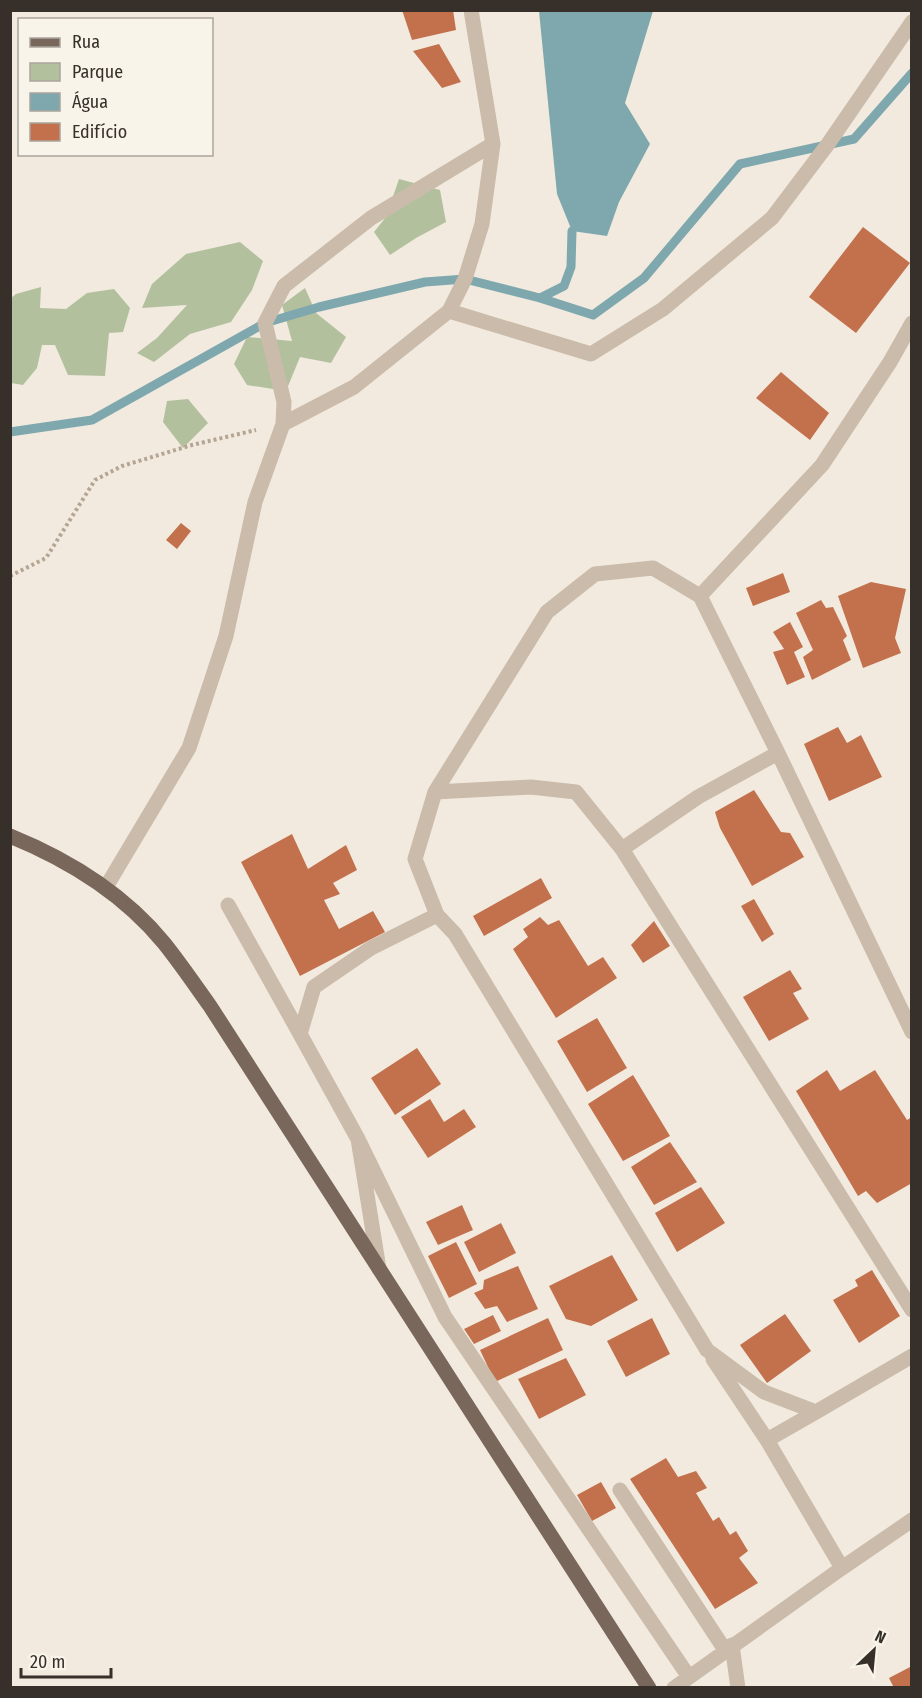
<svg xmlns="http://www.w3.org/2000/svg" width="922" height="1698" font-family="'Fira Sans Condensed',sans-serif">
<rect width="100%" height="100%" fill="#f2eade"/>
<path fill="#b2c09e" d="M399 179 440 190 446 222 416 238 390 255 374 232 386 217Z
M240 242 263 261 252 290 231 322 190 334 154 362 137 353 157 338 187 305 142 308 152 284 186 254Z
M41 287 40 308 66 309 87 293 114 289 130 308 123 332 109 333 105 376 68 375 55 345H42L37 368 23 385 11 383V298L16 294Z
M305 288 316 313 346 337 331 363 300 357 286 391 247 385 234 364 247 337 292 341 282 305Z
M188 399 208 423 183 448 163 422 167 401Z"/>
<path fill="#7ea8ae" d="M539 11H653L625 103 650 144 619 202 607 236 572 231 557 194Z"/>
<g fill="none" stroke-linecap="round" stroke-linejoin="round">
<path stroke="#7ea8ae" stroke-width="9" d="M540 298 564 286 571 267 572 231
M10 432 92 420 265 323 319 307 425 282 465 279 540 298 593 315 644 278 740 164 854 139 912 73"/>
</g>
<path fill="#c2714c" d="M402 10H453L456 30 412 40Z
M439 44 461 82 442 88 413 51Z
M863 227 910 263 856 333 809 297Z
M781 372 829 413 810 440 756 398Z
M181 523 191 531 177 549 166 540Z
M783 573 790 592 753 606 746 588Z
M871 582 906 589 895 638 901 653 863 668 838 596Z
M821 600 826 608 833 607 847 636 843 640 851 660 812 680 803 657 813 650 796 613Z
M790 622 803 647 794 652 805 677 787 685 773 652 784 649 773 632Z
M838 727 847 743 861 735 882 777 829 801 804 744Z
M754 790 781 832 790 833 804 857 752 886 720 828 715 812Z
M292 834 308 869 346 845 357 870 333 883 340 894 324 900 339 929 373 911 385 932 300 976 241 862Z
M541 878 552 898 484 936 473 916Z
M754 899 774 934 762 942 741 906Z
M540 917 548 925 559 920 588 966 603 957 617 978 556 1018 513 949 528 937 523 929Z
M654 921 670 946 643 963 631 945Z
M790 970 802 989 793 993 809 1019 769 1041 743 997Z
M597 1018 627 1068 587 1092 557 1041Z
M417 1048 441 1084 395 1115 371 1078Z
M827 1070 840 1091 875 1070 907 1120 912 1117V1183L877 1203 866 1191 858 1196 796 1091Z
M633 1075 670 1136 623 1161 588 1104Z
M430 1099 444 1122 464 1109 476 1127 428 1158 401 1117Z
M670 1142 697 1182 654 1205 631 1167Z
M701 1187 725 1223 677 1252 655 1213Z
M462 1205 473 1230 438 1245 426 1222Z
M501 1223 516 1253 479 1272 464 1242Z
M456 1242 477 1284 449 1298 428 1256Z
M612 1255 638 1300 591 1326 566 1319 549 1286Z
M518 1266 538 1309 507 1322 497 1306 485 1309 474 1293 483 1289 484 1280Z
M872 1270 900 1316 859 1343 833 1300 858 1286 855 1280Z
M785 1314 811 1351 767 1383 740 1345Z
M493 1315 501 1331 474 1344 464 1329Z
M548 1318 563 1350 495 1382 480 1350Z
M652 1318 670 1354 626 1377 607 1341Z
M566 1358 586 1395 539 1419 518 1379Z
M666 1458 678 1477 696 1471 707 1488 696 1493 713 1521 719 1517 730 1535 736 1531 748 1551 739 1558 758 1583 715 1609 630 1479Z
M601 1482 616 1508 592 1521 577 1495Z
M912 1666V1688H894L889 1678Z"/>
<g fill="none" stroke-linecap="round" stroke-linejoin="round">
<path stroke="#b5a594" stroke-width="4" stroke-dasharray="3 3" stroke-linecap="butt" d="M10 576 46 558 95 480 122 466 192 445 256 430"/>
<path stroke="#cabbaa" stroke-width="15" d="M449 311 591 354 663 309 772 218 828 144 912 22
M912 323 890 362 822 465 700 596 778 753 912 1032
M283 424 284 402 265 323 284 286 371 218 493 144
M700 596 653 568 595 574 547 612 435 792 415 859 437 915 455 934 707 1350 764 1392 816 1412 912 1356
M435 792 531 787 576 792 622 849 698 797 778 753
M622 849 912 1310
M106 887 189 748 226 636 255 502 283 424 354 387 449 311 465 279 482 224 493 144 471 10
M228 905 300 1034
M358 1139 445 1317 689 1677
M379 1269 358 1139 300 1034 314 987 371 948 437 915
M713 1359 767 1440 842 1568 912 1520
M767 1440 816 1412
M620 1490 725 1650
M732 1645 738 1688
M674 1688 842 1568"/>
<path stroke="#79675b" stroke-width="15" d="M10 836C69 860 123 893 164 943 180 963 195 985 210 1006L649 1688"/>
</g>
<rect width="922" height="1698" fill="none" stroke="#372f29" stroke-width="24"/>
<rect x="18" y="18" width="195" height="138" fill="#f9f4ea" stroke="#aba59d" stroke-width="1.5"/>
<rect x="30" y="38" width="30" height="9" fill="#79675b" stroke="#aba59d" stroke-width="1.5"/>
<text x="72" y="48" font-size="18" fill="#372f29">Rua</text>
<rect x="30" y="63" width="30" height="18" fill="#b2c09e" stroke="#aba59d" stroke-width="1.5"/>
<text x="72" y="78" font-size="18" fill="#372f29">Parque</text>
<rect x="30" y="93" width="30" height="18" fill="#7ea8ae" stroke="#aba59d" stroke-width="1.5"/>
<text x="72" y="108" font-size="18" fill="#372f29">Água</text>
<rect x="30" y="123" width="30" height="18" fill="#c2714c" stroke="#aba59d" stroke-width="1.5"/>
<text x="72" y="138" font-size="18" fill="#372f29">Edifício</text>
<g transform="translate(874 1650) rotate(26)" stroke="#f9f4ea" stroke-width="4.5" paint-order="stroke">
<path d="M0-4.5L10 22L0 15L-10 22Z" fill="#372f29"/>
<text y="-9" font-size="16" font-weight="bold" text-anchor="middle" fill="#372f29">N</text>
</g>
<path d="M21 1668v9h90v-9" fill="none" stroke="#372f29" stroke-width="3"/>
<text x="30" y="1668" font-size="18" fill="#372f29" stroke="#f9f4ea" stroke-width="4.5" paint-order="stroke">20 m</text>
</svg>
